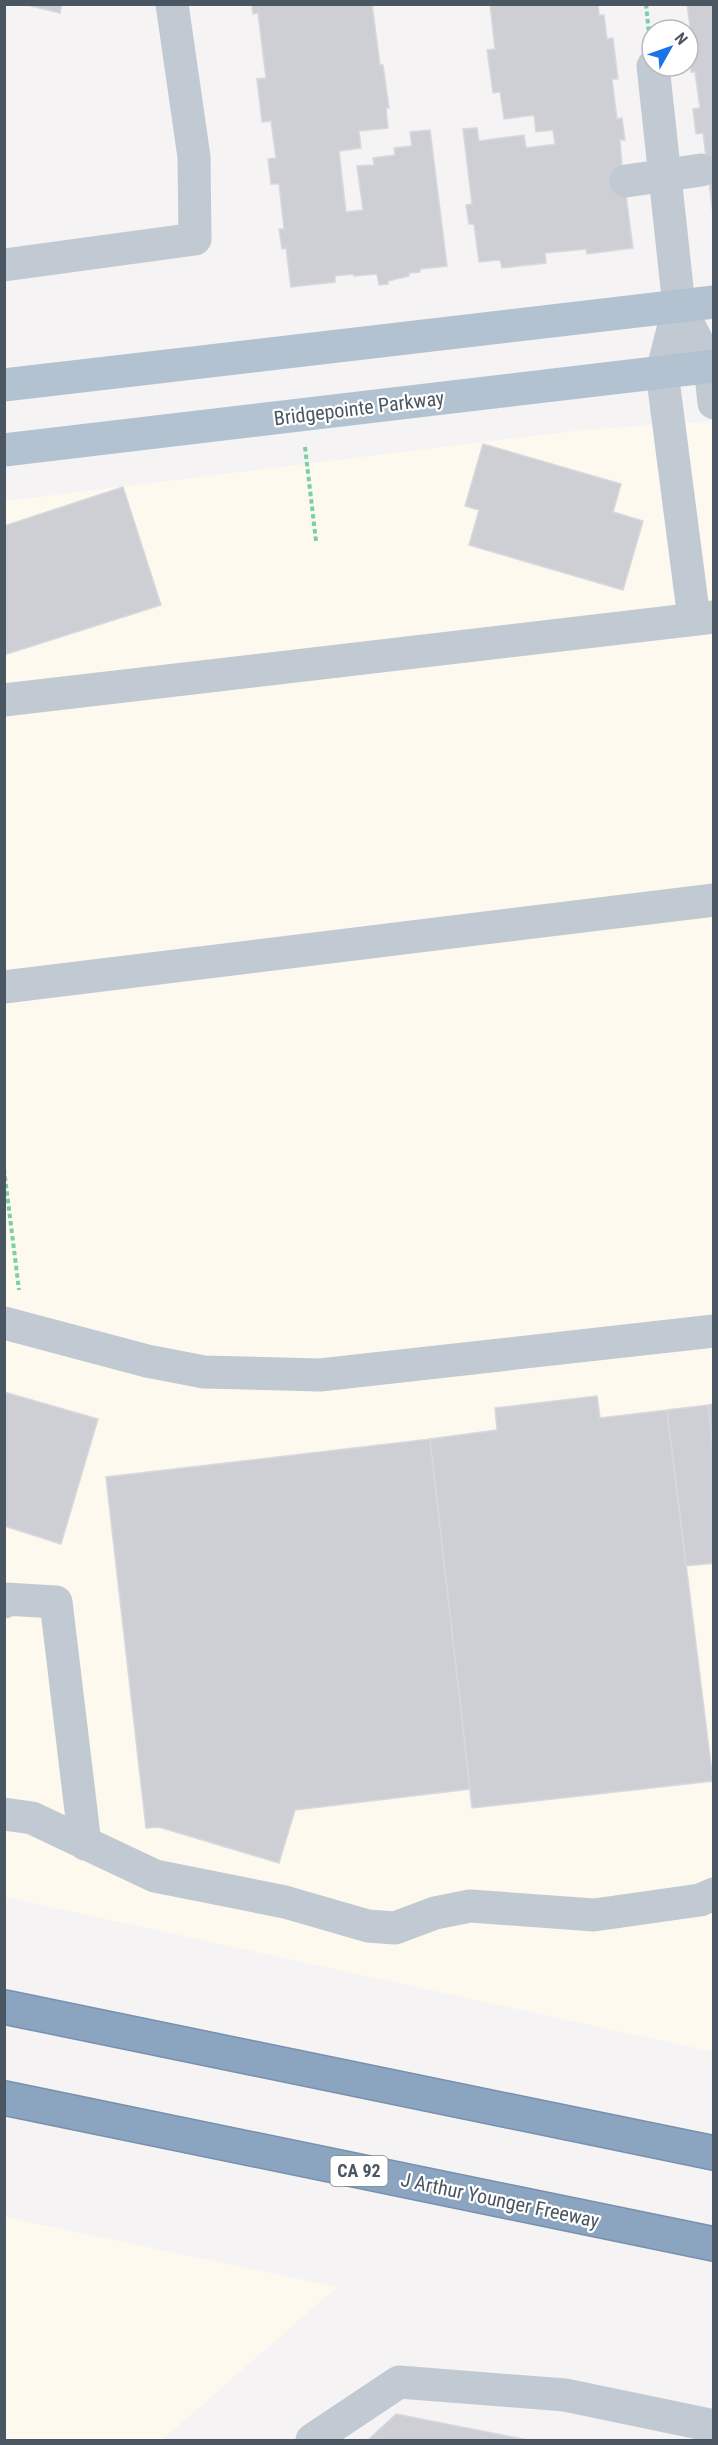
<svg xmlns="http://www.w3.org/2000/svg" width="718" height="2445" font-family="'Roboto Condensed',sans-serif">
<rect width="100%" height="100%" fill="#f5f3f3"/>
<path fill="#fdf9ef" d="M713 421V2052L5 1897V501L582 430Z
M5 2217 337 2287 162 2440H5Z"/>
<path fill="#cdcfd5" stroke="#d7d9de" stroke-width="1.5" d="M23 4H62L60 13Z
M247 4H372L380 65H383L389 108H386L388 128 359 131 361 148 339 151 346 212 363 210 357 166 374 165 373 158 395 155 394 148 412 146 410 132 430 130 447 266 420 269V272L409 273V276L388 281V284L379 285 377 274 354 276 353 274 335 276V282L291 287 286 248 282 249 279 229H284L279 184H271L268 159 276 158 271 121 262 122 257 79 266 78 258 13 253 14 252 5Z
M490 4H598L599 15H604L607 39 613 38 618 79H612L617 119 622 118 625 140H620L622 166 618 167 621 188H625L633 248 587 254 586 249 545 253 546 263 502 268 500 260 479 262 474 224H469L466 205 472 204 463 129 477 128 479 141 524 135 526 148 555 144 553 130 536 132 534 115 504 119 500 92 493 93 487 50 495 49Z
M687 4H714V222L703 133 696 134 693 109 700 108 695 72H691L688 30 685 28 690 27Z
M483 444 621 484 613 512 643 521 623 590 469 545 479 510 465 506Z
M123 487 161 605 4 655V526Z
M4 1392 98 1419 61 1544 4 1526Z
M597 1396 600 1418 667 1410 713 1781 472 1808 430 1439 497 1430 495 1408Z
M714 1404V1458L708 1405Z
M708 1405 714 1458V1563L686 1566 667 1410Z
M430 1439 470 1789 295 1810 279 1863 159 1827 146 1828 106 1477Z
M396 2414 528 2440H368Z"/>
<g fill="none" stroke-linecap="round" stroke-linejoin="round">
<defs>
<path id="highway" d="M4 2007 714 2153
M4 2098 714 2244"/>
</defs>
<use href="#highway" stroke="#7690ad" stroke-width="36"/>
<path stroke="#7ad0a6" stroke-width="4" stroke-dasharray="4.5 3" stroke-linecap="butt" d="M646 4 649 34
M305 447 316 541
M4 1169 19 1290"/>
<path stroke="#c1cad2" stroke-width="33" d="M653 66 679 306 710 366 714 403
M626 181 701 170
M4 265 195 239 194 157 172 4
M679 306 662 372 694 619
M4 700 714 617
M4 987 714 900
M4 1323 147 1361 204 1372 320 1375 714 1331
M4 1602 5 1599 56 1602 85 1844
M4 1814 32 1818 155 1876 285 1902 368 1926 395 1928 435 1913 470 1906 594 1915 700 1900 714 1894
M312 2440 399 2382 565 2395 714 2426"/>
<path stroke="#b3c2d1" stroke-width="33" d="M4 385 714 302
M4 450 714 366"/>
<use href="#highway" stroke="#8ba5c1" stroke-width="33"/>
</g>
<g text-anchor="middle" stroke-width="4.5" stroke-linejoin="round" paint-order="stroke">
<rect fill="#fff" stroke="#808990" stroke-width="1.5" x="330.5" y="2156" width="57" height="30" rx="4.5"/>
<g font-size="18" font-weight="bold" fill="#4a5661">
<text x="359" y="2177">CA 92</text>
</g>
<g font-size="20" fill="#4a5661" stroke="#fff">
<text transform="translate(359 408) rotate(-7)" y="7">Bridgepointe Parkway</text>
<text transform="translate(500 2200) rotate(12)" y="7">J Arthur Younger Freeway</text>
</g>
</g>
<rect width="718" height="2445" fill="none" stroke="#4a5661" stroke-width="12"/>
<g transform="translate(670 48) rotate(50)"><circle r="28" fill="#ffffff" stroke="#b7bbc0" stroke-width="1.5"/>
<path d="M0-4.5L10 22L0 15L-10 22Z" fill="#1a73e8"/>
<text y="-9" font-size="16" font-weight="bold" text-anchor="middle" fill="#4a5661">N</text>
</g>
</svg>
